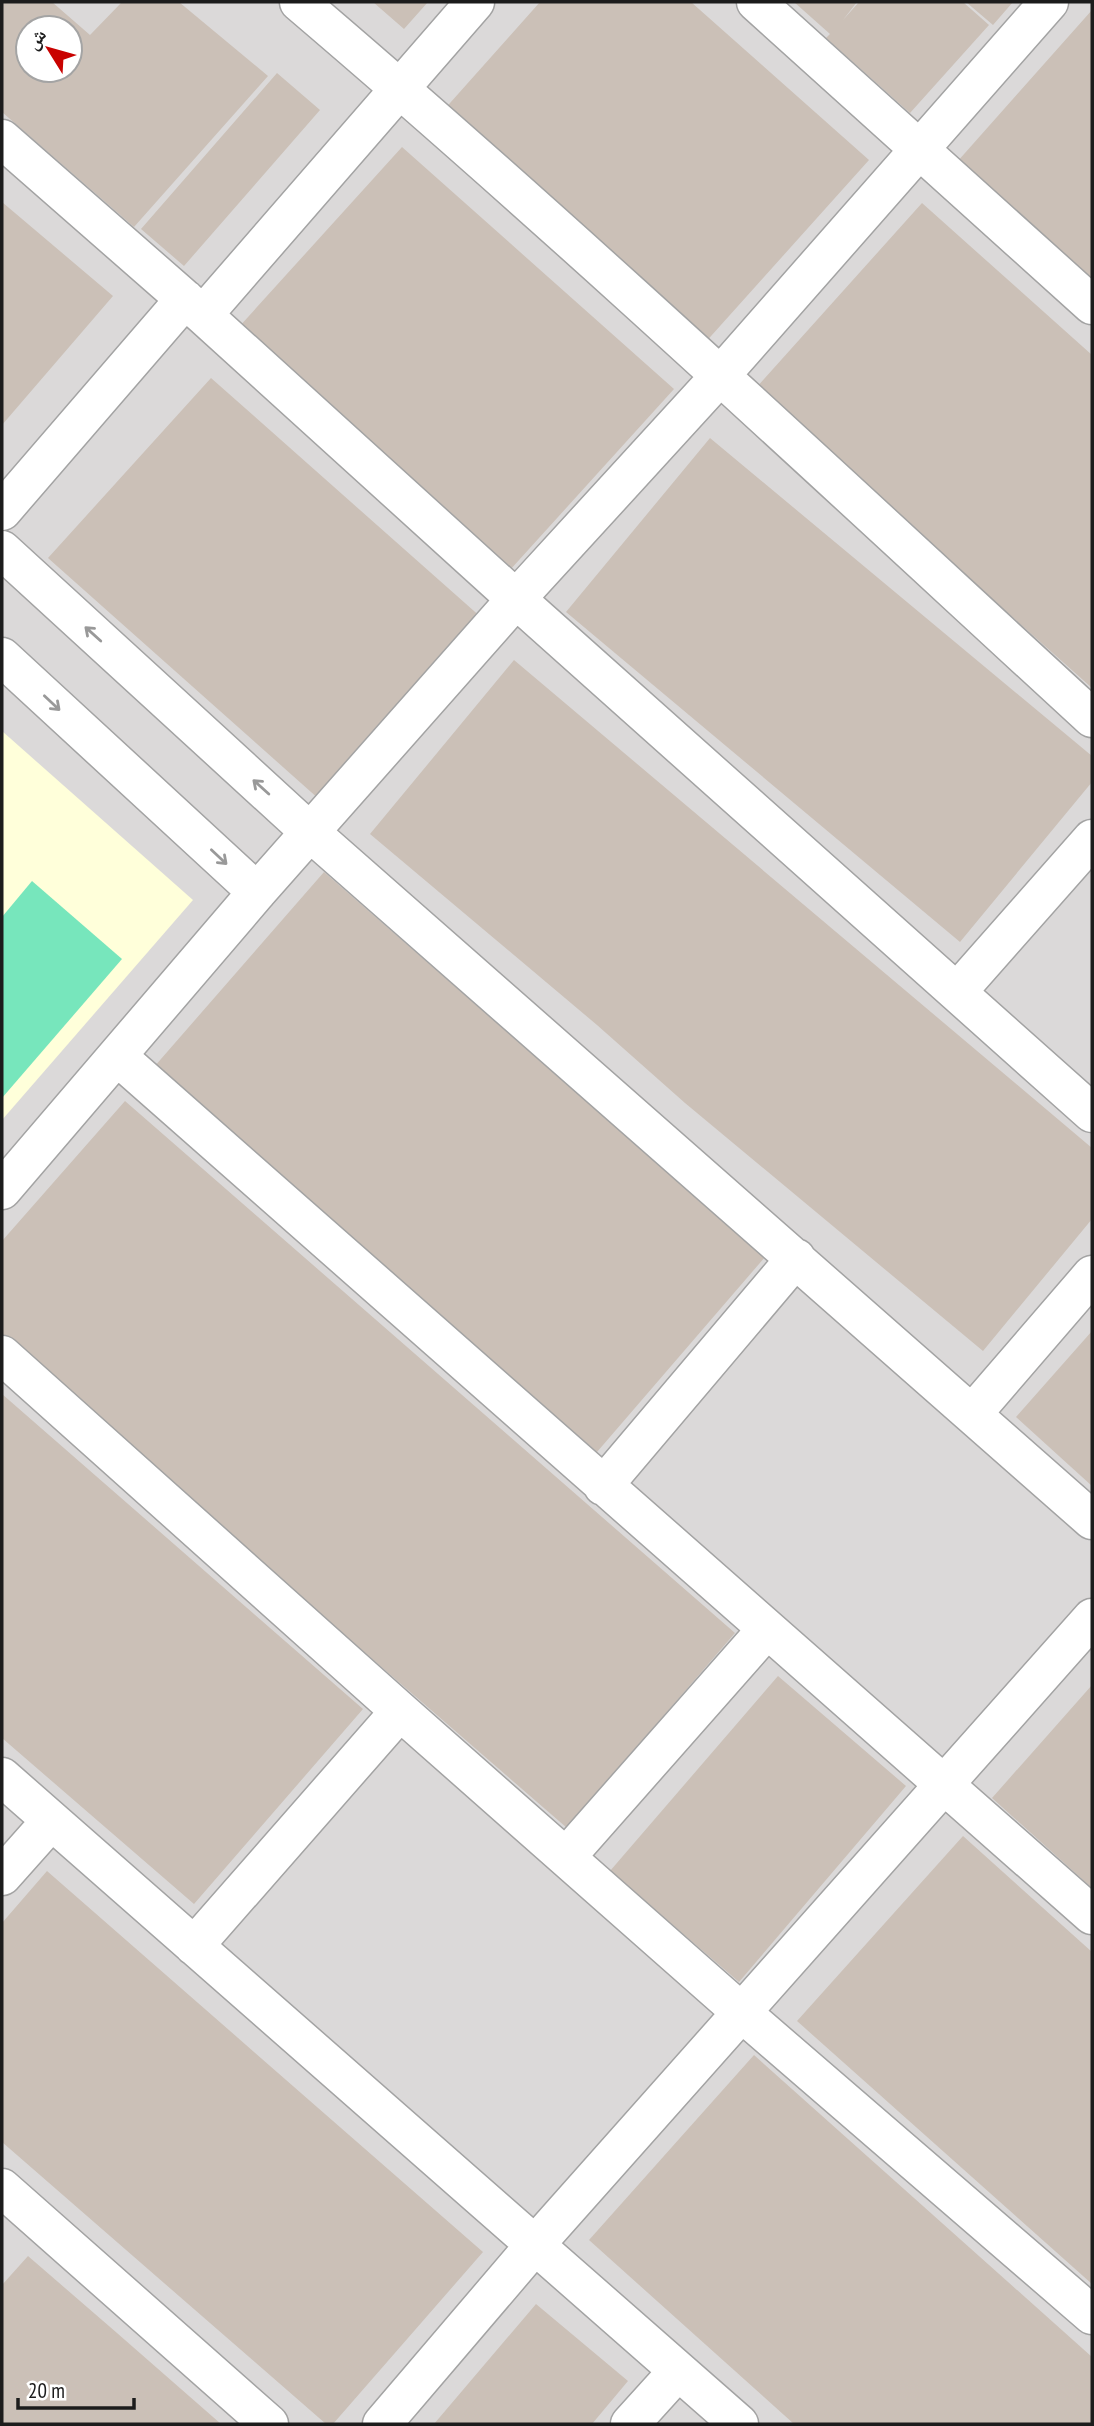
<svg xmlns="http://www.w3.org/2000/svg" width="1094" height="2426" font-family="'PT Sans Narrow','Noto Naskh Arabic',sans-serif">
<rect width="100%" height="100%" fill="#efeae1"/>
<path fill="#dbd9d9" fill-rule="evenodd" d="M2 2H1092V2424H2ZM28 28H70V70H28Z"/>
<path fill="#ffffda" d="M2 731 193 900 2 1120Z"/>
<path fill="#77e6bc" d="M32 881 122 959 2 1098V917Z"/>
<path fill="#cbc0b7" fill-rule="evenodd" d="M2 2H52L90 35 122 2H179L268 76 134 227 2 112ZM28 28H70V70H28Z
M373 2H428L404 29Z
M540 2H691L869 160 703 345 442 112Z
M794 2H857L843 20 859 2H963L989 25 910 113 826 38 830 34Z
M966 2H1013L993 25Z
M1092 10V284L957 162Z
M277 73 320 110 184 266 141 229Z
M402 147 674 389 510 570 238 328Z
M2 202 113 296 2 425Z
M922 203 1092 355V688L756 388Z
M211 378 483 619 320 800 48 558Z
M710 438 1092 756V782L960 942 566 612Z
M514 660 1092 1148V1219L983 1351 685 1103 597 1025 370 834Z
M324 872 765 1257 597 1452 154 1067Z
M125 1101 735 1633 567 1828 2 1338V1241Z
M1092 1331V1486L1016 1417Z
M2 1394 363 1709 194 1904 2 1738Z
M778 1676 906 1786 739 1982 610 1871Z
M1092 1685V1888L992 1798Z
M963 1836 1092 1952V2284L797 2021Z
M47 1871 483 2252 333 2424H326L2 2142V1923Z
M754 2055 1092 2357V2424H794L589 2240Z
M28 2256 117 2333 221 2424H2V2285Z
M536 2304 628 2381 592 2424H434Z"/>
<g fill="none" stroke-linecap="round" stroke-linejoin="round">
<defs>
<path id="minor" d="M299 2C570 233 830 477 1092 718
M756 2 1092 305
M2 139 203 315 516 599 1092 1113
M203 315 475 2
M2 511 185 299
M2 550 311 833 1092 1520
M2 657 257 892
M957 992 1092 839
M117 1056 1092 1915
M2 1190 257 892 516 599 720 376 1049 2
M2 1355 400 1711 741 2012 1092 2315
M973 1413 1092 1275
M603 1486 796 1258
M2 1777 739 2424
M566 1857 767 1629
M2 1876 51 1821
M194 1946 400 1711
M2 2188 269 2424
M382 2424 534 2246 1092 1618
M630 2424 678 2371"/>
</defs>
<use href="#minor" stroke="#a3a3a3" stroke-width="41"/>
<use href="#minor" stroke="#fff" stroke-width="38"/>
</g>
<defs><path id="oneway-shaft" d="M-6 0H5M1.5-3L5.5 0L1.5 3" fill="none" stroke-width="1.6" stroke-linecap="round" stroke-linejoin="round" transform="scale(1.75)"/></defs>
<g stroke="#999">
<use href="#oneway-shaft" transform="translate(93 634) rotate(-138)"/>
<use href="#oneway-shaft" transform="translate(52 703) rotate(43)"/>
<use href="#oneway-shaft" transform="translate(261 787) rotate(-138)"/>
<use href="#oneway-shaft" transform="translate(219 857) rotate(43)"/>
</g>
<rect width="1094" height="2426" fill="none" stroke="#1c1c1c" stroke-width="7"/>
<g transform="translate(49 49) rotate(307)"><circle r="33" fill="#ffffff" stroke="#a4a4a4" stroke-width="2"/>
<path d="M0-5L12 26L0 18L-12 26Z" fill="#c90200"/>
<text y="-10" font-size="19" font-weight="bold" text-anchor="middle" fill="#1c1c1c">ش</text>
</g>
<path d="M18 2398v10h116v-10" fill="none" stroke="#1c1c1c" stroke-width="3.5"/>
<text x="28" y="2398" font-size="21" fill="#1c1c1c" stroke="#ffffff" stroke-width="5" paint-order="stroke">20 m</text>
</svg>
